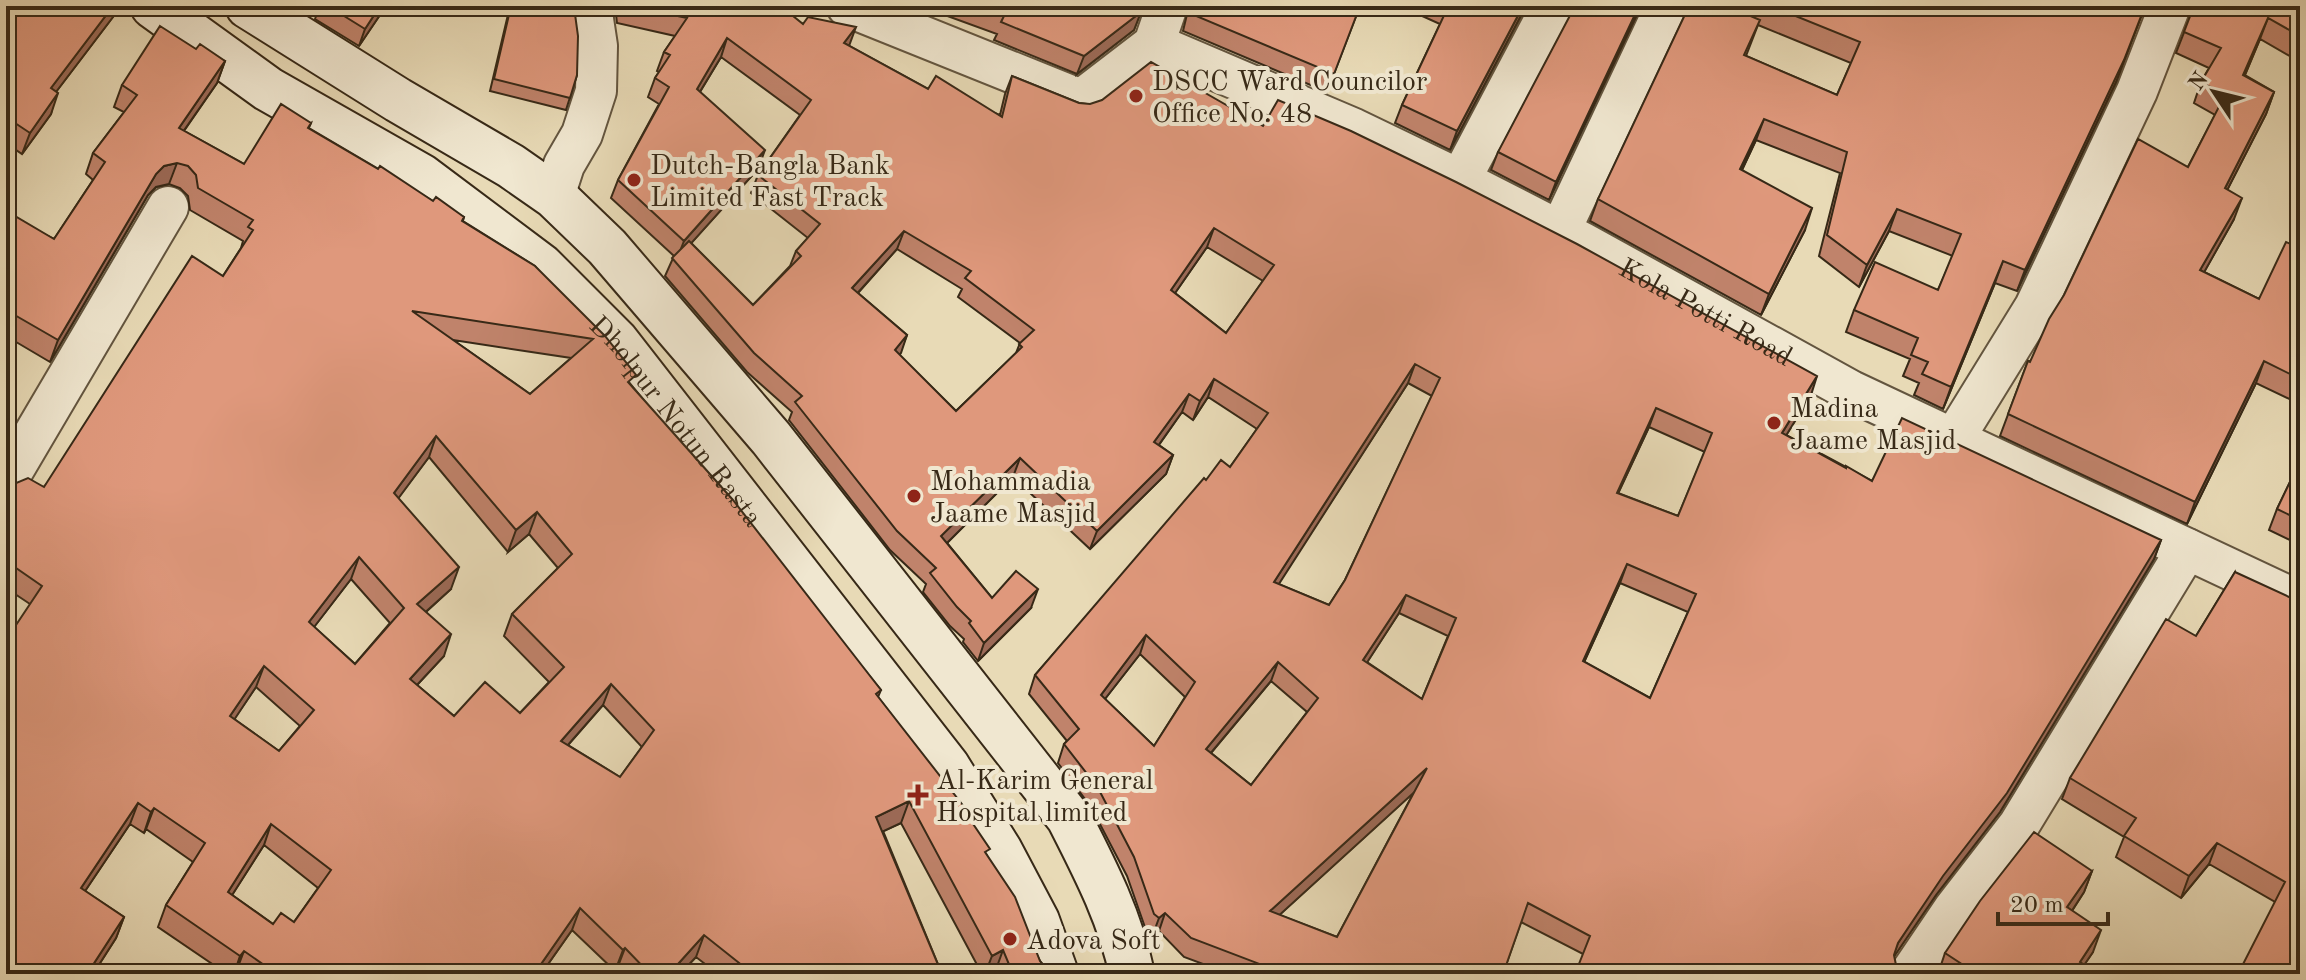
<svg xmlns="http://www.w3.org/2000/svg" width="2306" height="980" font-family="'Old Standard TT',serif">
<rect width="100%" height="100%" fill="#e8dab6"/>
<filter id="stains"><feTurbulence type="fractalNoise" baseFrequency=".0025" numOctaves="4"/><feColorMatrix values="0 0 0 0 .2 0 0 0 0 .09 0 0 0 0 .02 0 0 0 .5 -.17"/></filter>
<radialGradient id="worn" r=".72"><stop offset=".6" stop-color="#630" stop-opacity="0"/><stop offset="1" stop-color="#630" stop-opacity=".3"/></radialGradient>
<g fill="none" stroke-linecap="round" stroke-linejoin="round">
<defs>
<g id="street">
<path d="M847 6 1081 100 1154 44 1167 6"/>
<path id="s1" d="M1154 44 1354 129 1460 180 1581 242 1851 391 2300 602"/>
<path d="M1460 180 1552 6"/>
<path d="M554 196 564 165 582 134 596 91 597 46 591 6"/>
<path d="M1560 231 1666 6"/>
<path d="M1953 440 2035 307 2137 91 2170 6"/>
<path d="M6 482 168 207"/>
<path d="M1910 974 1954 909 2019 825 2187 549"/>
</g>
<g id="secondary">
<path id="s2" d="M153 6 268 89 421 176 541 266 616 341 947 766 1000 851 1037 921 1056 974"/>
<path d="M248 6 398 100 511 166 554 196 607 247 771 438 1069 818C1095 869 1120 917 1132 974"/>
</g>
</defs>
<use href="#street" stroke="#63553f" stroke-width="44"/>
<use href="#secondary" stroke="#372917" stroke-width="48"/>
<use href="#street" stroke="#f0e7d0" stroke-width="40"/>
<use href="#secondary" stroke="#f0e7d0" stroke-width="44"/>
</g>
<path fill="#c0836b" stroke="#372917" stroke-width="2" fill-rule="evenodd" d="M6 6 116 13 56 92 51 114 22 154 6 143Z
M320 6H386L359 46 315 19Z
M510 6H547L577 75 566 110 490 91Z
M615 6H760L803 24 849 46 928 89 1000 115 1005 94 1012 76 1079 103 1263 126 1811 395 1786 435 1872 481 2161 540 2154 559 2000 812 1936 895 1894 956 1583 954 1521 922 1503 974H1230L1184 957 1159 931 1152 937 1147 933 1127 876 1091 807 1058 763 1064 744 1067 741 1029 694 1035 675 1206 480 1230 467 1257 429 1208 397 1193 420 1182 412 1159 445 1173 455 1166 474 1090 549 1013 477 947 543 992 598 1031 608 978 661 963 642 964 639 950 626 923 592 926 584 890 550 789 420 792 412 747 372 665 276 674 256 611 198 618 180 659 104 648 97 655 78 659 72 657 71 664 52 675 36 617 23ZM721 57 800 115 758 175 751 193 808 238 796 251 790 266 753 305 691 243 758 169 700 92ZM1207 247 1263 281 1226 333 1175 293ZM897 249 962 289 958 297 1020 343 1016 353 956 411 899 355 907 335 858 293ZM1408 383 1432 396 1345 580 1329 605 1278 584ZM1649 427 1705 452 1678 516 1618 493ZM1620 583 1688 612 1650 698 1584 662ZM1399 613 1448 636 1422 699 1367 662ZM1140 654 1185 697 1154 746 1105 699ZM1271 681 1307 712 1251 785 1211 753ZM1414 792 1337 937 1279 915Z
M920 6H1143L1134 30 1077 74 994 40 997 34Z
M1189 6H1360L1327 92 1183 31Z
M1400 6H1526L1450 150 1395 123 1402 105 1440 24Z
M1641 6 1549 200 1491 170 1498 152Z
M1738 6H2145L2116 82 2017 291 1995 283 1943 409 1914 395 1919 383 1903 376 1910 359 1846 332 1854 310 1938 290 1953 256 1889 231 1859 287 1819 256 1840 173 1756 140 1742 170 1805 230 1761 315 1590 221 1598 199 1737 10ZM1758 25 1851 63 1837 95 1746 56Z
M2192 6H2300V62L2260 39 2245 75 2274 92 2266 114 2227 190 2234 219 2204 272 2259 299 2300 248V404L2256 383 2187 524 2000 436 2028 361 2030 362 2188 167 2215 115 2194 103 2201 82 2209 68 2176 53 2192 12Z
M196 49 225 61 217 83 184 131 244 164 311 123 309 128 433 201 464 217 463 221 535 266 632 386 881 690 878 697 965 812 1040 961 1050 974H996L995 972 990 974H982L901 823 883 831 942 974H718L696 957 680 974H622L617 969 615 971 572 930 544 970 549 974H239L236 972 235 974H227L158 927 166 905 193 862 146 829 144 833 130 824 85 891 124 917 116 938 93 974 30 604 6 588V482L44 487 223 276 241 248 243 241 190 210 188 196 180 188 169 184 156 187 148 195 50 362 6 336V216L54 239 93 180 86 174 93 153 124 112 114 107 122 85ZM453 340 571 358 530 394ZM429 457 508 552 529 534 558 568 512 614 504 636 549 682 520 713 454 716 417 685 444 656 426 612 451 589 398 498ZM351 579 390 623 355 664 314 627ZM256 687 300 726 279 751 234 719ZM603 705 642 747 620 777 568 745ZM264 845 318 888 294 922 273 924 232 895Z
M2300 461V545L2269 530 2277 509Z
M2235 572 2300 974 2275 902 2209 864 2181 898 2116 857 2124 837 2062 799 2070 778 2196 636Z
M2092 871 2084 892 2072 911 2093 952 2084 965 2098 974H1938L1945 953Z"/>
<path fill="#9c6a57" stroke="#372917" stroke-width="2" d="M113 6H119L116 13 43 109 51 88Z
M380 6H386L359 46 365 29Z
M1523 6H1526L1450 150 1457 131Z
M1639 6H1641L1549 200 1556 182Z
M2145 6 2116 82 2017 291 2025 270Z
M1141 12 1134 30 1077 74 1084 56Z
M2268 18 2260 39 2236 96 2243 75Z
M856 27 849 46 844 43Z
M727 38 721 57 690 108 697 89Z
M225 61 217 83 171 149 179 128Z
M2274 92 2266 114 2217 210 2225 188Z
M58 93 51 114 22 154 30 133Z
M1764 119 1756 140 1732 191 1740 169Z
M765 150 758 169 677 259 684 241Z
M177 163 169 184 156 187 148 195 50 362 58 340 156 174 164 166Z
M2242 198 2234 219 2193 292 2200 270Z
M1812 208 1805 230 1761 315 1769 294Z
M1897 209 1889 231 1859 287 1867 265Z
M1214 228 1207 247 1164 309 1171 290Z
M904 231 897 249 845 307 852 288Z
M2003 261 1995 283 1943 409 1951 387Z
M907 335 901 353 888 368 895 350Z
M2264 361 2256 383 2187 524 2195 502Z
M1415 364 1408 383 1268 601 1274 582Z
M1817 376 1811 395 1776 452 1782 433Z
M1214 379 1208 397 1193 420 1200 401Z
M1189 394 1182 412 1148 460 1154 442Z
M1656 408 1649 427 1610 511 1617 493Z
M436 436 429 457 386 515 394 493Z
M1173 455 1166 474 1090 549 1097 531Z
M1020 458 1013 477 935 555 941 536Z
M537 512 529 534 508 552 516 530Z
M2161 540 2154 559 2000 812 1936 895 1891 961 1898 943Z
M359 557 351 579 301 644 309 622Z
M1627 564 1620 583 1576 680 1583 661Z
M459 567 451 589 410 626 417 604Z
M1038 589 1031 608 978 661 984 643Z
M1406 595 1399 613 1357 678 1363 660Z
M451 634 444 656 402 701 410 679Z
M1146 635 1140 654 1094 713 1101 695Z
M1278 662 1271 681 1199 767 1206 749Z
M264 666 256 687 222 738 230 716Z
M611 684 603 705 553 762 561 741Z
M1427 768 1420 787 1263 930 1270 911Z
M909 801 901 823 869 838 876 817Z
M138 803 130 824 73 909 81 888Z
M154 808 146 829 144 833 151 812Z
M271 824 264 845 220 914 228 892Z
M2217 843 2209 864 2181 898 2189 876Z
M2092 871 2084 892 2060 929 2067 907Z
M580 908 572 930 541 974 539 967Z
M1165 913 1159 931 1152 937 1159 918Z
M124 917 116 938 93 974H87Z
M2101 930 2093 952 2078 974 2080 962Z
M704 935 696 957 680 974H669Z
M625 948 617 969 615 971 623 950Z
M1003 950 995 972 990 974H985L992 956Z
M244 951 236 972 234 974 240 956Z"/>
<path fill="#df987c" stroke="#372917" stroke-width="2" fill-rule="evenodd" d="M6 6H113L51 88 58 93 30 133 6 117Z
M328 6H380L365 29Z
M511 6H547L575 14 578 36 577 75 570 98 494 79Z
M631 6H760L788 12 803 24 808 17 856 27 844 43 928 89 936 76 1002 117 1012 76 1079 103 1090 104 1102 100 1151 62 1263 126 1278 100 1351 131 1456 182 1577 244 1817 376 1782 433 1846 468V466L1872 481 1902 418 2161 540 2007 793 1943 876 1898 943 1894 955 1896 965 1901 972 1900 974H1575L1590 936 1528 903 1503 974H1286L1191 938 1165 913 1159 918 1154 914 1134 857 1098 788 1064 744 1079 729 1035 675 1204 478 1206 480 1221 460 1230 467 1268 413 1214 379 1200 401 1189 394 1154 442 1173 455 1097 531 1020 458 941 536 992 598 1016 571 1038 589 984 643 969 623 971 621 957 607 930 573 936 568 897 531 795 402 802 396 754 353 672 258 689 241 753 305 801 256 796 251 820 224 758 175 811 100 727 38 697 89 765 150 684 241 618 180 669 87 655 78 670 55 664 52 687 18ZM1214 228 1274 265 1226 333 1171 290ZM904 231 971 271 965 278 1034 330 1019 344 1022 347 956 411 895 350 907 335 852 288ZM1415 364 1440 378 1345 580 1329 605 1274 582ZM1656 408 1712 433 1678 516 1617 493ZM1627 564 1696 594 1650 698 1583 661ZM1406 595 1456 618 1422 699 1363 660ZM1146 635 1195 682 1154 746 1101 695ZM1278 662 1318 698 1251 785 1206 749ZM1427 768 1337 937 1270 911Z
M977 6H1143L1141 12 1084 56 1001 22 1004 16Z
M1191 6H1360L1334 74 1189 13Z
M1447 6H1523L1457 131 1402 105 1448 7Z
M1575 6H1639L1556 182 1498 152Z
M1689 6H1727L1760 20 1744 55 1837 95 1860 42 1771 6H2145L2124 60 2025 270 2003 261 1951 387 1922 374 1928 362 1911 355 1918 338 1854 310 1875 262 1938 290 1961 234 1897 209 1867 265 1827 235 1847 152 1764 119 1740 169 1812 208 1769 294 1598 199Z
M2194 6H2300V36L2268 18 2243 75 2274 92 2225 188 2242 198 2200 270 2259 299 2286 242 2300 248V379L2264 361 2195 502 2008 414 2028 361 2030 362 2049 319 2064 295 2138 139 2188 167 2225 95 2201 82 2221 48 2184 32Z
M160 26 196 49 200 44 225 61 179 128 244 164 281 104 311 123 308 128 378 169 380 166 433 201 436 197 464 217 462 221 535 266 605 336 636 375 628 382 733 500 881 690 876 694 965 808V812L990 849 985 852 1015 897 1040 961 1050 973 1048 974H1013L1003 950 992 956 909 801 876 817 942 974H753L704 935 669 974H650L625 948 623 950 580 908 539 967 549 974H467L455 966 449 974H277L244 951 240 956 166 905 205 843 154 808 151 812 138 803 81 888 124 917 87 974H6V640L42 586 6 561V482L14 484 28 478 44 487 192 256 223 276 253 230 248 227 253 220 198 188 196 175 188 166 177 163 164 166 156 174 58 340 6 310V216L8 212 54 239 105 162 93 153 137 95 122 85ZM412 311 593 339 530 394ZM436 436 516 530 537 512 572 554 512 614 564 667 520 713 485 682 454 716 410 679 451 634 417 604 459 567 394 493ZM359 557 404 608 355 664 309 622ZM264 666 314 710 279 751 230 716ZM611 684 654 730 620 777 561 741ZM271 824 331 870 294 922 281 913 273 924 228 892Z
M2300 461V520L2277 509Z
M2235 572 2300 602V974H2238L2285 882 2217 843 2189 876 2124 836 2136 818 2070 778 2166 619 2196 636Z
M2034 832 2092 871 2067 907 2101 930 2080 962 2098 974H1977L1945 953 1980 901Z
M2150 970 2159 974H2147Z"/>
<g fill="#8f2418" stroke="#f0e7d0" stroke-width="3">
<circle cx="1136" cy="96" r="8"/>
<circle cx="634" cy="180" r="8"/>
<circle cx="1774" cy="423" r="8"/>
<circle cx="914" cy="496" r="8"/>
<path d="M914 783h8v8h8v8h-8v8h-8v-8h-8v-8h8z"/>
<circle cx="1010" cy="939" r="8"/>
</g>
<g text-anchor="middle" stroke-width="8" stroke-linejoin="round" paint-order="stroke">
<g font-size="28" fill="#372917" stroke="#f0e7d0" text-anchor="start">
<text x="1152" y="90">DSCC Ward Councilor<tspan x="1152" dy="32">Office No. 48</tspan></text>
<text x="650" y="174">Dutch-Bangla Bank<tspan x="650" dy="32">Limited Fast Track</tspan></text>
<text x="1790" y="417">Madina<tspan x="1790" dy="32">Jaame Masjid</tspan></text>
<text x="930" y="490">Mohammadia<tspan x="930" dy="32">Jaame Masjid</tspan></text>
<text x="936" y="789">Al-Karim General<tspan x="936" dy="32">Hospital limited</tspan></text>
<text x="1026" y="949">Adova Soft</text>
</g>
<g font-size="28" fill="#372917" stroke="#f0e7d0">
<text dy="10" stroke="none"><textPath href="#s1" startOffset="614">Kola Potti Road</textPath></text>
<text dy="10" stroke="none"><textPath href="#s2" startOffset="674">Dholpur Notun Rasta</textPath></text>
</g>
</g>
<rect width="2306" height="980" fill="none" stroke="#e8dab6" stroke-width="32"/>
<rect x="8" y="8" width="2290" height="964" fill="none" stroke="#372917" stroke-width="4"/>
<rect x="16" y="16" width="2274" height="948" fill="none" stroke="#372917" stroke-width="2"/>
<g transform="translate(2214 92) rotate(305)" stroke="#f0e7d0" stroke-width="6" paint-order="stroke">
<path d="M0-6L14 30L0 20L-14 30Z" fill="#372917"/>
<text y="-12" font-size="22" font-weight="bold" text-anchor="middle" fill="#372917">N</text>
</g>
<path d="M1998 912v12h110v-12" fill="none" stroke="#372917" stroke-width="4"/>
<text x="2010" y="912" font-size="24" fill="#372917" stroke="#f0e7d0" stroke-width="6" paint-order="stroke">20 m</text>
<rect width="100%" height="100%" filter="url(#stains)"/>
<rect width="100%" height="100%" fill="url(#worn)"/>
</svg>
